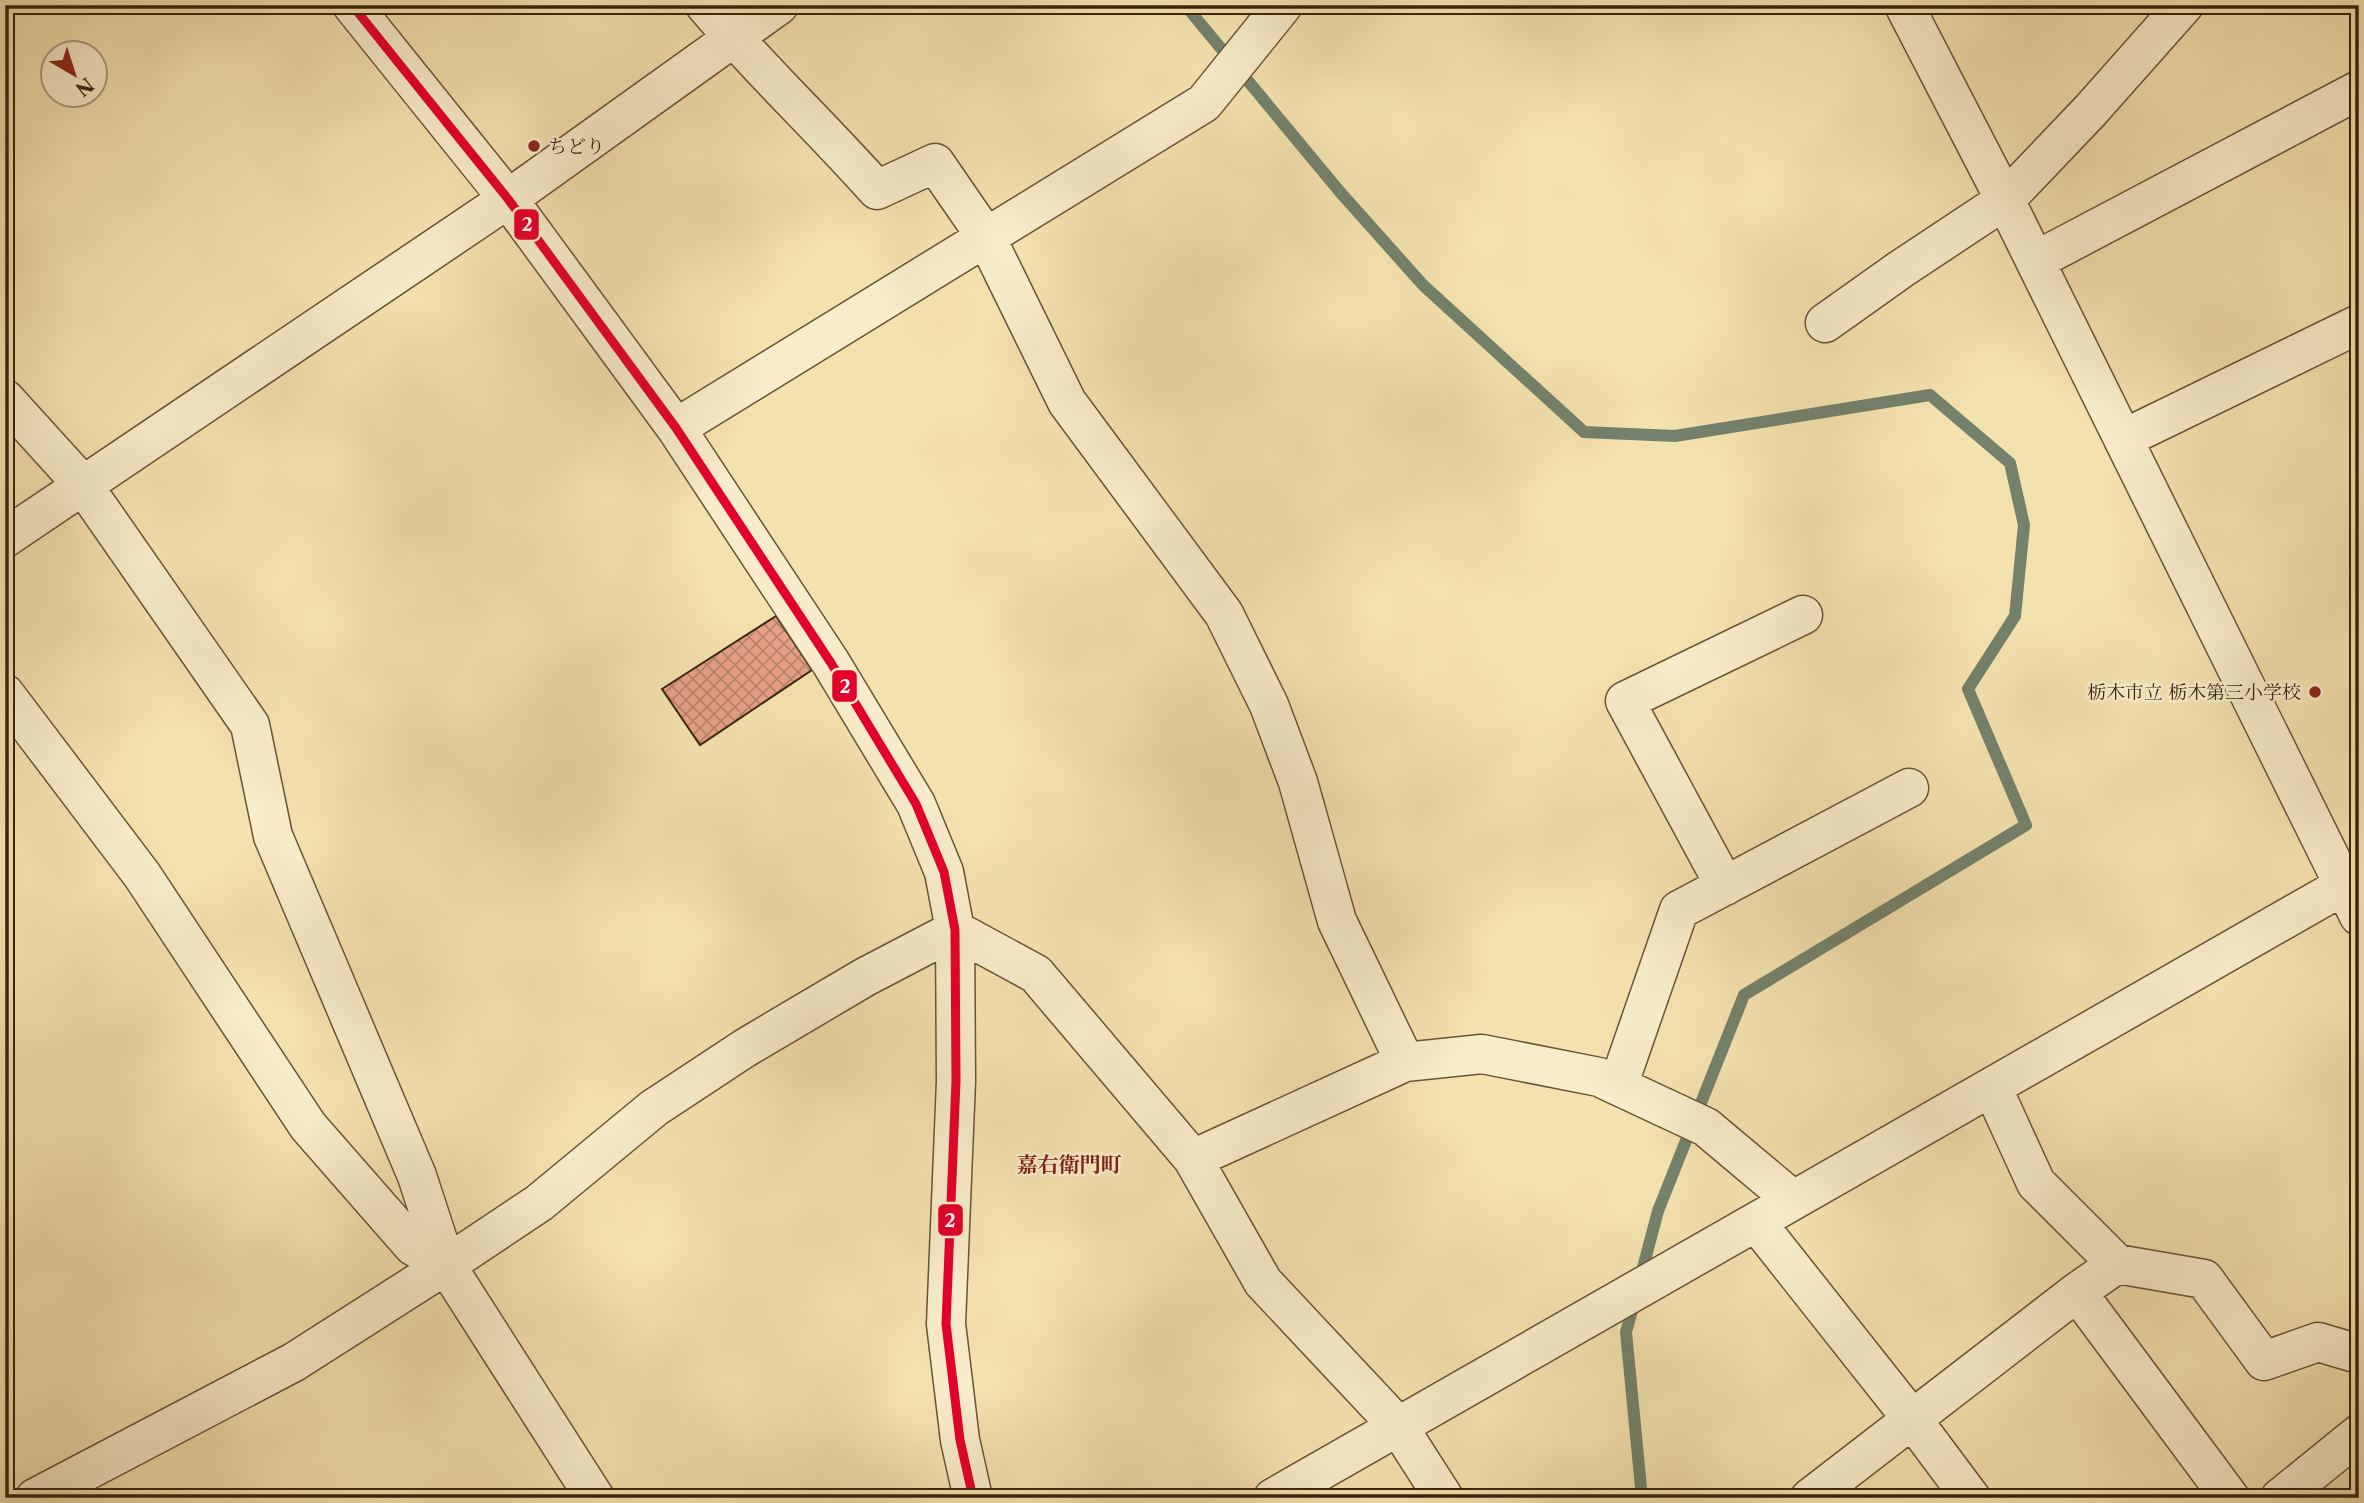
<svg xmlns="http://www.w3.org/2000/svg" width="2364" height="1503" font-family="'Libre Caslon Text','Noto Serif JP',serif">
<defs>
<pattern id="building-cross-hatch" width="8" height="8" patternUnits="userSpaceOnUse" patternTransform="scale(1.75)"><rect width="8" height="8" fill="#e6a187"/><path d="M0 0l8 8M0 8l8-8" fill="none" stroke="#bb836d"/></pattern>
</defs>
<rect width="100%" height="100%" fill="#f4e2ae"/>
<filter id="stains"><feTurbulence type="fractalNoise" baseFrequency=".00286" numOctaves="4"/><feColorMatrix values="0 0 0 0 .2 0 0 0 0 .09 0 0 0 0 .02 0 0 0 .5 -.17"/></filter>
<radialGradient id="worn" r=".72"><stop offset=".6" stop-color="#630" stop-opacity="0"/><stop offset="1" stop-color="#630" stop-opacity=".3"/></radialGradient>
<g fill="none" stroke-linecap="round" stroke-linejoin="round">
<path stroke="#74816d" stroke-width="12" d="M1185 5 1340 192 1423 285 1584 432 1675 436 1930 395 2010 463 2024 525 2015 616 1968 689 2026 825 1744 995 1658 1211 1640 1279
M1635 1300 1626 1332 1642 1498"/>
</g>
<path fill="url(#building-cross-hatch)" stroke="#38250f" stroke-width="2" d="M776 616 812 670 700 745 662 689Z"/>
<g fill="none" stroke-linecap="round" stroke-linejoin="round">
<defs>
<path id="minor" d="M352 5 508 199 676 428 831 663 916 804 944 872 955 930 956 1081 946 1324 960 1440 973 1498
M705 5C760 70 821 127 877 190L935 163 986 237 1067 402 1224 614 1269 705 1298 782 1337 921 1405 1062
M1904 5 2005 200 2359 916
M2035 261 2359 90
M1825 323 1901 269 2005 200 2090 111 2184 5
M5 399 83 485 250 725 273 836 417 1176 446 1265
M676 428 1204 103 1283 5
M2123 439 2359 324
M5 538 508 199 779 5
M5 694 142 875 308 1126 413 1246 446 1265
M1725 886 1625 701 1803 615
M1618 1086 1679 910 1909 788
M1992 1087 2036 1183 2117 1264
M1193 1159 1405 1062 1482 1054 1599 1077 1706 1127 1793 1200
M1756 1222 1912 1419 1971 1498
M446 1265 539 1203 654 1108 745 1048 865 977 955 930 1036 974 1193 1159 1263 1282 1398 1426 1444 1498
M2077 1292 2117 1264 2204 1279 2264 1361 2318 1342 2359 1354
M35 1498 294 1362 446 1265 595 1498
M1273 1498 2343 886
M1810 1498 2077 1292 2230 1498
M2280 1498 2359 1434"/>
</defs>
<use href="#minor" stroke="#675437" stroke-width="41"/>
<use href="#minor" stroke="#f8ecca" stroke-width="38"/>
<defs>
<path id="bus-1" d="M352 5 508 199 676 428 831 663 916 804 944 872 955 930 956 1081 946 1324 960 1440 973 1498"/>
</defs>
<use href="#bus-1" stroke="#f8ecca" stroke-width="14"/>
<use href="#bus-1" stroke="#e4002b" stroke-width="9"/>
</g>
<g fill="#8f2418" stroke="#f8ecca" stroke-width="2.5">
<circle cx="534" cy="146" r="7"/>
<circle cx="2315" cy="692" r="7"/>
</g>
<g text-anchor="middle" stroke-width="5" stroke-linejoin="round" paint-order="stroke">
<g font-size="19" fill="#38250f" stroke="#f8ecca" text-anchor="start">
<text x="548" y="153">ちどり</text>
<text x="2301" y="699" text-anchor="end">栃木市立 栃木第三小学校</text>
</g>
<g font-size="21" font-weight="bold" fill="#7a1f14" stroke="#f8ecca">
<text x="1069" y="1172">嘉右衛門町</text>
</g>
</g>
<g stroke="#f8ecca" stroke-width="2.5">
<rect x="513" y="208" width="27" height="33" rx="7" fill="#e4002b"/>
<rect x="831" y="669" width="27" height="34" rx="7" fill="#e4002b"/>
<rect x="937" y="1203" width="27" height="34" rx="7" fill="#e4002b"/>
</g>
<g font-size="19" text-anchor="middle" font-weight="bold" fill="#fff">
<text x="527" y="231">2</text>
<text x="845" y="693">2</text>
<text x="950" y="1227">2</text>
</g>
<rect width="2364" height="1503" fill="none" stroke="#f4e2ae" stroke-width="28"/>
<rect x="7" y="7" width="2350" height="1489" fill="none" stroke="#38250f" stroke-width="3.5"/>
<rect x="14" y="14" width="2336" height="1475" fill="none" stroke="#38250f" stroke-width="2"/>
<g transform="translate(74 74) rotate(141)"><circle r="33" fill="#f8ecca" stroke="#ab9c7f" stroke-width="2"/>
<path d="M0-5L12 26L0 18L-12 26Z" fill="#8f2418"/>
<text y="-10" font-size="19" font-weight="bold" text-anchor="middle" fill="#38250f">N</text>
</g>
<rect width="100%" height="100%" filter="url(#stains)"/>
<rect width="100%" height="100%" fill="url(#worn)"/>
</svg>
